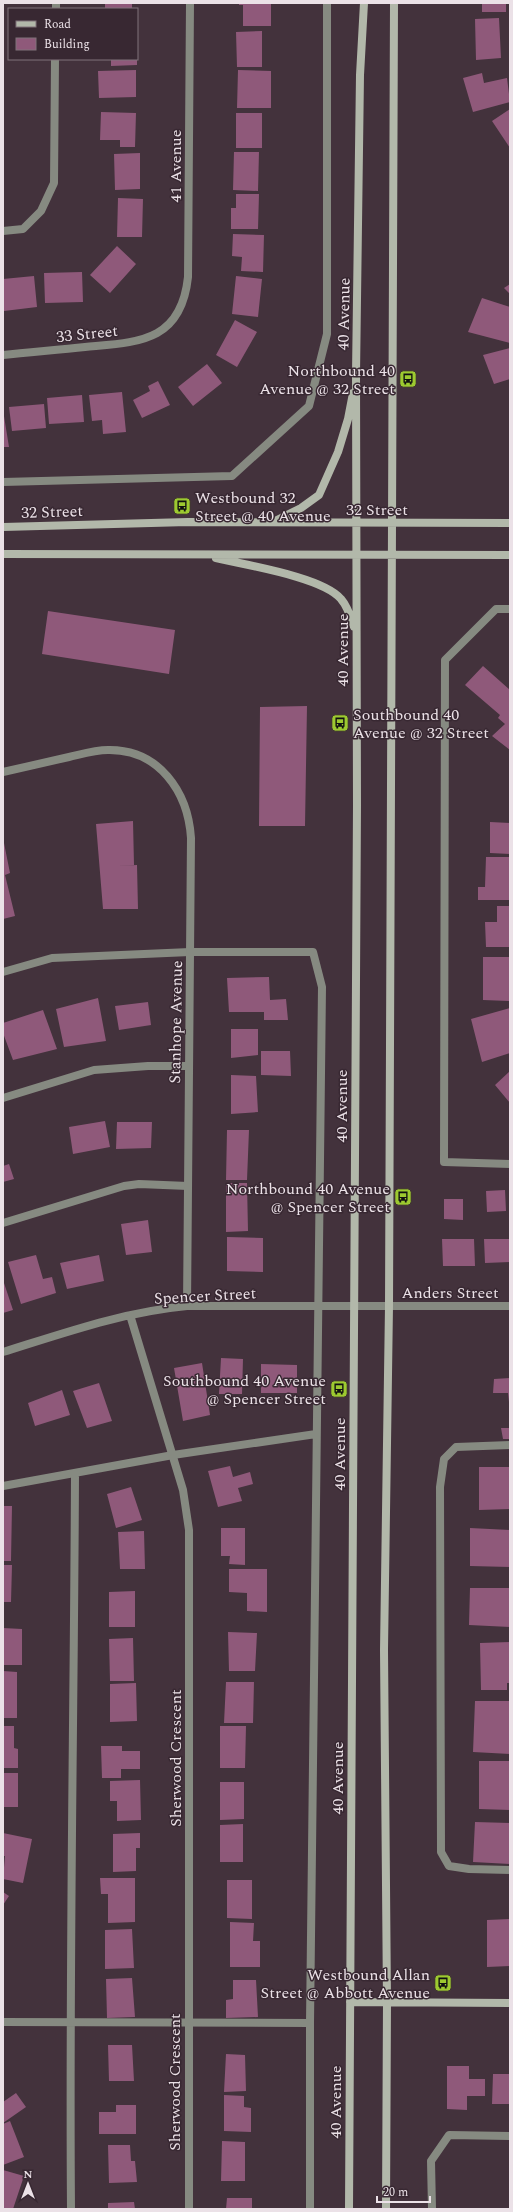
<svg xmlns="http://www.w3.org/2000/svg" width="513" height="2212" font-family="Spectral,serif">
<rect width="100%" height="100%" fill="#43323c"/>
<path fill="#8f597a" d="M105 3H132V9H105Z
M239 3H271V26H243V5H239Z
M482 3H506V12H482Z
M499 18 501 58 476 60 475 19Z
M262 31V67H237L236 32Z
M111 59H137V65L111 66Z
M136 70V97L99 98 98 71Z
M238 70 271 71V108H237Z
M482 73 484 83 507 78 510 102 473 112 463 78Z
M510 109V148L492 121Z
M101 112 136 113 135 147H120V140H100Z
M236 113H262V148H236Z
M234 152H259L258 191 233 190Z
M140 153V189L115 190 114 154Z
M236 194H259L258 229H231V208H236Z
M118 198 143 199 142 237H117Z
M233 234 264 235 263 272 241 271 242 257 232 256Z
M117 246 136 264 110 293 90 275Z
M82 272 83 302 45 303 44 273Z
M34 276 37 307 4 311 3 279Z
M236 276 262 279 258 317 232 314Z
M510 284V294L504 288Z
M482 298 510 307V343L468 332Z
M235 320 257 332 237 367 216 355Z
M510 348V379L494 384 483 355Z
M207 364 222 383 193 406 178 387Z
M158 381 170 405 142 418 133 400 150 391 148 386Z
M122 392 126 432 103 434 102 420 92 421 89 395Z
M82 395 84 422 49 424 47 398Z
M44 404 46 428 12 431 9 407Z
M3 410 9 447H3Z
M48 611 175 630 169 674 42 654Z
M483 666 510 690V750L492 736 505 724 498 718 500 715 465 685Z
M307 706 305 826H259L260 707Z
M133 821 134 865 116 866 137 865 138 909H103L96 824Z
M490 822 510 823V854L490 853Z
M4 843 10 873 5 875 15 916 3 919Z
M486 857H510V900H478V887H485Z
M497 906H510V947H486L485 922H497Z
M483 957H510L509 1001 483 1000Z
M269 977 270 1000 286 999 288 1020H264V1012H229L227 978Z
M98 998 106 1041 64 1047 56 1009Z
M148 1002 151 1025 119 1030 115 1006Z
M510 1008V1053L482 1062 471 1019Z
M43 1010 57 1049 13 1060 3 1033V1023Z
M231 1029H258V1055L231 1058Z
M261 1051H290L291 1076 261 1075Z
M510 1071V1103L495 1085Z
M231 1075 256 1076 258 1112 231 1114Z
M105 1121 110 1147 73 1154 69 1127Z
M117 1122H152L151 1148 116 1149Z
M227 1130H249L247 1180H226Z
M9 1164 14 1179 3 1182V1166Z
M226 1183H247L248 1231 226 1232Z
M505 1190 506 1211 487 1212 486 1191Z
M444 1199H463V1220L444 1219Z
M148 1220 152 1252 126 1255 121 1224Z
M227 1237 263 1238V1272L227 1271Z
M442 1239H474L475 1266H443Z
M484 1239H510V1262L485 1263Z
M36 1255 43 1279 52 1277 56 1293 21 1304 8 1262Z
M99 1255 104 1281 67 1289 60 1263Z
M3 1280 13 1310 3 1313Z
M221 1358 243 1359 242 1394H219Z
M202 1363 210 1415 183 1421 174 1368Z
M261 1364 297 1365V1393H261Z
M510 1378V1402H509L508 1393H493L494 1379Z
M99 1383 112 1421 87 1428 73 1391Z
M62 1390 70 1415 35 1426 28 1403Z
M501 1428H510V1439H503Z
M230 1466 233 1477 250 1472 253 1484 238 1488 242 1501 218 1507 208 1471Z
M479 1467H510V1509L479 1510Z
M131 1487 142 1520 116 1528 107 1494Z
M3 1506H12L11 1561H3Z
M221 1528H245V1565L229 1564 230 1556H221Z
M470 1528 510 1530V1567L470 1566Z
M144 1531 145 1569H120L118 1532Z
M3 1565H12L11 1602H3Z
M229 1569H267V1612L247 1611V1593L229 1592Z
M470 1588H510V1627L469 1625Z
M135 1591V1627H109V1592Z
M3 1628 22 1629V1665H3Z
M228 1632 257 1633 255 1671H229Z
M133 1638 134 1681H110L109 1639Z
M510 1642V1683H507V1690H481L480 1643Z
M3 1671 17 1672V1718H3Z
M226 1682H254L253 1723H224Z
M136 1683 137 1721 110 1722V1684Z
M475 1701H510V1754L473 1752Z
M3 1726H14V1748L18 1749V1768H3Z
M220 1726H246L245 1768H220Z
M101 1746H122V1751H140V1769H121V1778H102Z
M479 1761H510V1810L479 1809Z
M3 1773H18V1807H3Z
M140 1780 141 1820 117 1821V1801H110V1781Z
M220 1782H244V1819L220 1820Z
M475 1822 510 1823V1864L473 1862Z
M243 1824V1862H220V1825Z
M3 1833 32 1839 23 1883 3 1879 5 1856H3Z
M140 1833V1848H136V1871L113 1872V1834Z
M100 1878H135V1922L108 1923V1894H101Z
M227 1880H252V1919L227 1918Z
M3 1892 9 1896 3 1905Z
M510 1919V1966L487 1967V1920Z
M230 1922 254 1923 253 1941H260V1967H230Z
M132 1929 134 1968 105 1969V1930Z
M132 1978 135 2017 107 2018 106 1979Z
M233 1980H256L258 2017 226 2018V2000L233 1999Z
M108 2045H132L134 2081H109Z
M226 2054 245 2055 246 2091 224 2092Z
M447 2066H469V2079H485V2096H467V2110L447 2109Z
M493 2074H510V2104H492Z
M16 2093 26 2107 3 2123V2102Z
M224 2095 244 2096V2107L251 2108V2132L224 2131Z
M116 2105H136V2134H99V2112H116Z
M10 2121 24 2157 3 2165V2124Z
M222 2141 245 2142V2181H221Z
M108 2145H130L131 2161H135L137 2182 109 2183Z
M3 2170 24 2176 13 2209H3Z
M227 2198H252V2209H226Z
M134 2202 135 2209H108V2203Z"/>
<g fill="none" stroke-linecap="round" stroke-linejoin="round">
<path stroke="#868a81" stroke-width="8" d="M56 9V3
M3 231 23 229 41 211 54 183 55 59
M3 482 232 476 309 406 327 334V3
M510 609H496L445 660 444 1162 510 1164
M3 972 52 958 190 952H313L322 987 310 2023
M3 1223 124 1186 139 1184 188 1186
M510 1445 456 1447 444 1459 440 1487 441 1852 449 1866 469 1869 510 1870
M3 1486 173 1455 316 1434
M3 2022 310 2023V2209
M71 2209C69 1964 74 1719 75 1474
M432 2209 431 2161 449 2135 510 2136"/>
<path stroke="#868a81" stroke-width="8" d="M3 355C30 352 58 350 85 347 137 342 181 343 188 277L190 3
M3 772C25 767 47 762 69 757 82 754 95 750 108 750 159 749 188 792 191 838L187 1306
M3 1098 94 1070 148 1066H189
M130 1315 183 1490 189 1530V2209
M3 1352C64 1333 123 1312 187 1306H510"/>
<path stroke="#b2b8aa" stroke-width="8" d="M275 521 301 508 319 495 338 452 348 419 353 393
M3 527 188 522 510 523
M3 554 510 555
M216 558C245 565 323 577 341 599 348 607 351 618 354 627
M350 2002 510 2003
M349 2209 357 805 356 374 360 75 364 3
M386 2209 387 2002 384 1650 389 1306 394 3"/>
</g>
<defs>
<symbol id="bus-square" viewBox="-11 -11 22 22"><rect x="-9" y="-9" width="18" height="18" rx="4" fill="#9dca30" stroke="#382832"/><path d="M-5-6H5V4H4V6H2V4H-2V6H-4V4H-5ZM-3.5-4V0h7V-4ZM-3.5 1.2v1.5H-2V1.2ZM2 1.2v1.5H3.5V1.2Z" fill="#111"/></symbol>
</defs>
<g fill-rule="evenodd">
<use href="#bus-square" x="398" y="369" width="20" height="20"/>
<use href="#bus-square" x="172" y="496" width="20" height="20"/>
<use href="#bus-square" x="330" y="713" width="20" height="20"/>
<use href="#bus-square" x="393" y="1187" width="20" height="20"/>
<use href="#bus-square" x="329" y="1379" width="20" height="20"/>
<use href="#bus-square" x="433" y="1973" width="20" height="20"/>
</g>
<g text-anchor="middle" stroke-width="3" stroke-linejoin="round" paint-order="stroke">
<g font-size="16" fill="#ebe1e7" stroke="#382832">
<text transform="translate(175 166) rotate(-90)" y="6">41 Avenue</text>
<text transform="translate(343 314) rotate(-89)" y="6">40 Avenue</text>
<text transform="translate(87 333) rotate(-6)" y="6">33 Street</text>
<text x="377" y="515">32 Street</text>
<text transform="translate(52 511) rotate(-2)" y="6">32 Street</text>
<text transform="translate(342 650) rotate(-90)" y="6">40 Avenue</text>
<text transform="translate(175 1022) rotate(-89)" y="6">Stanhope Avenue</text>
<text transform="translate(341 1106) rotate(-90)" y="6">40 Avenue</text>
<text x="450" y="1298">Anders Street</text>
<text transform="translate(205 1295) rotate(-3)" y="6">Spencer Street</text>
<text transform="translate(339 1454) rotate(-90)" y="6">40 Avenue</text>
<text transform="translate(175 1758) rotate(-90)" y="6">Sherwood Crescent</text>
<text transform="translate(337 1778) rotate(-90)" y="6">40 Avenue</text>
<text transform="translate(174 2082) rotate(-90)" y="6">Sherwood Crescent</text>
<text transform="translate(335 2102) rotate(-90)" y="6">40 Avenue</text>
</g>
<g font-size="16" fill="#ebe1e7" stroke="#382832" text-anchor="end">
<text x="395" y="376">Northbound 40<tspan x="395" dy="18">Avenue @ 32 Street</tspan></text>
<text x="195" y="503" text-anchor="start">Westbound 32<tspan x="195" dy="18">Street @ 40 Avenue</tspan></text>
<text x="353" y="720" text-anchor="start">Southbound 40<tspan x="353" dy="18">Avenue @ 32 Street</tspan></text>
<text x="390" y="1194">Northbound 40 Avenue<tspan x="390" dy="18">@ Spencer Street</tspan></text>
<text x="326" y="1386">Southbound 40 Avenue<tspan x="326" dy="18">@ Spencer Street</tspan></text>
<text x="430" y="1980">Westbound Allan<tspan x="430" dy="18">Street @ Abbott Avenue</tspan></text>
</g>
</g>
<rect width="513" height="2212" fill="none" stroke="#ebe1e7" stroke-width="8"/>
<rect x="8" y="8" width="130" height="52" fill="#382832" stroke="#80727a"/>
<rect x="16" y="21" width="20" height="6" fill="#b2b8aa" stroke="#80727a"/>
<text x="44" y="28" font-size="12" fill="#ebe1e7">Road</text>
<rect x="16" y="38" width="20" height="12" fill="#8f597a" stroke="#80727a"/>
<text x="44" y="48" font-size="12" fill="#ebe1e7">Building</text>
<g transform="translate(28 2184)" stroke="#382832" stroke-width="3" paint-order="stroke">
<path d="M0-3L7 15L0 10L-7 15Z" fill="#ebe1e7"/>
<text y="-6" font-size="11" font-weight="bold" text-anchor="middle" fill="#ebe1e7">N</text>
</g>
<path d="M377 2196v6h53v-6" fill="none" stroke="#ebe1e7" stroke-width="2"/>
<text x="383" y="2196" font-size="12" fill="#ebe1e7" stroke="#382832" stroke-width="3" paint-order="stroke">20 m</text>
</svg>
